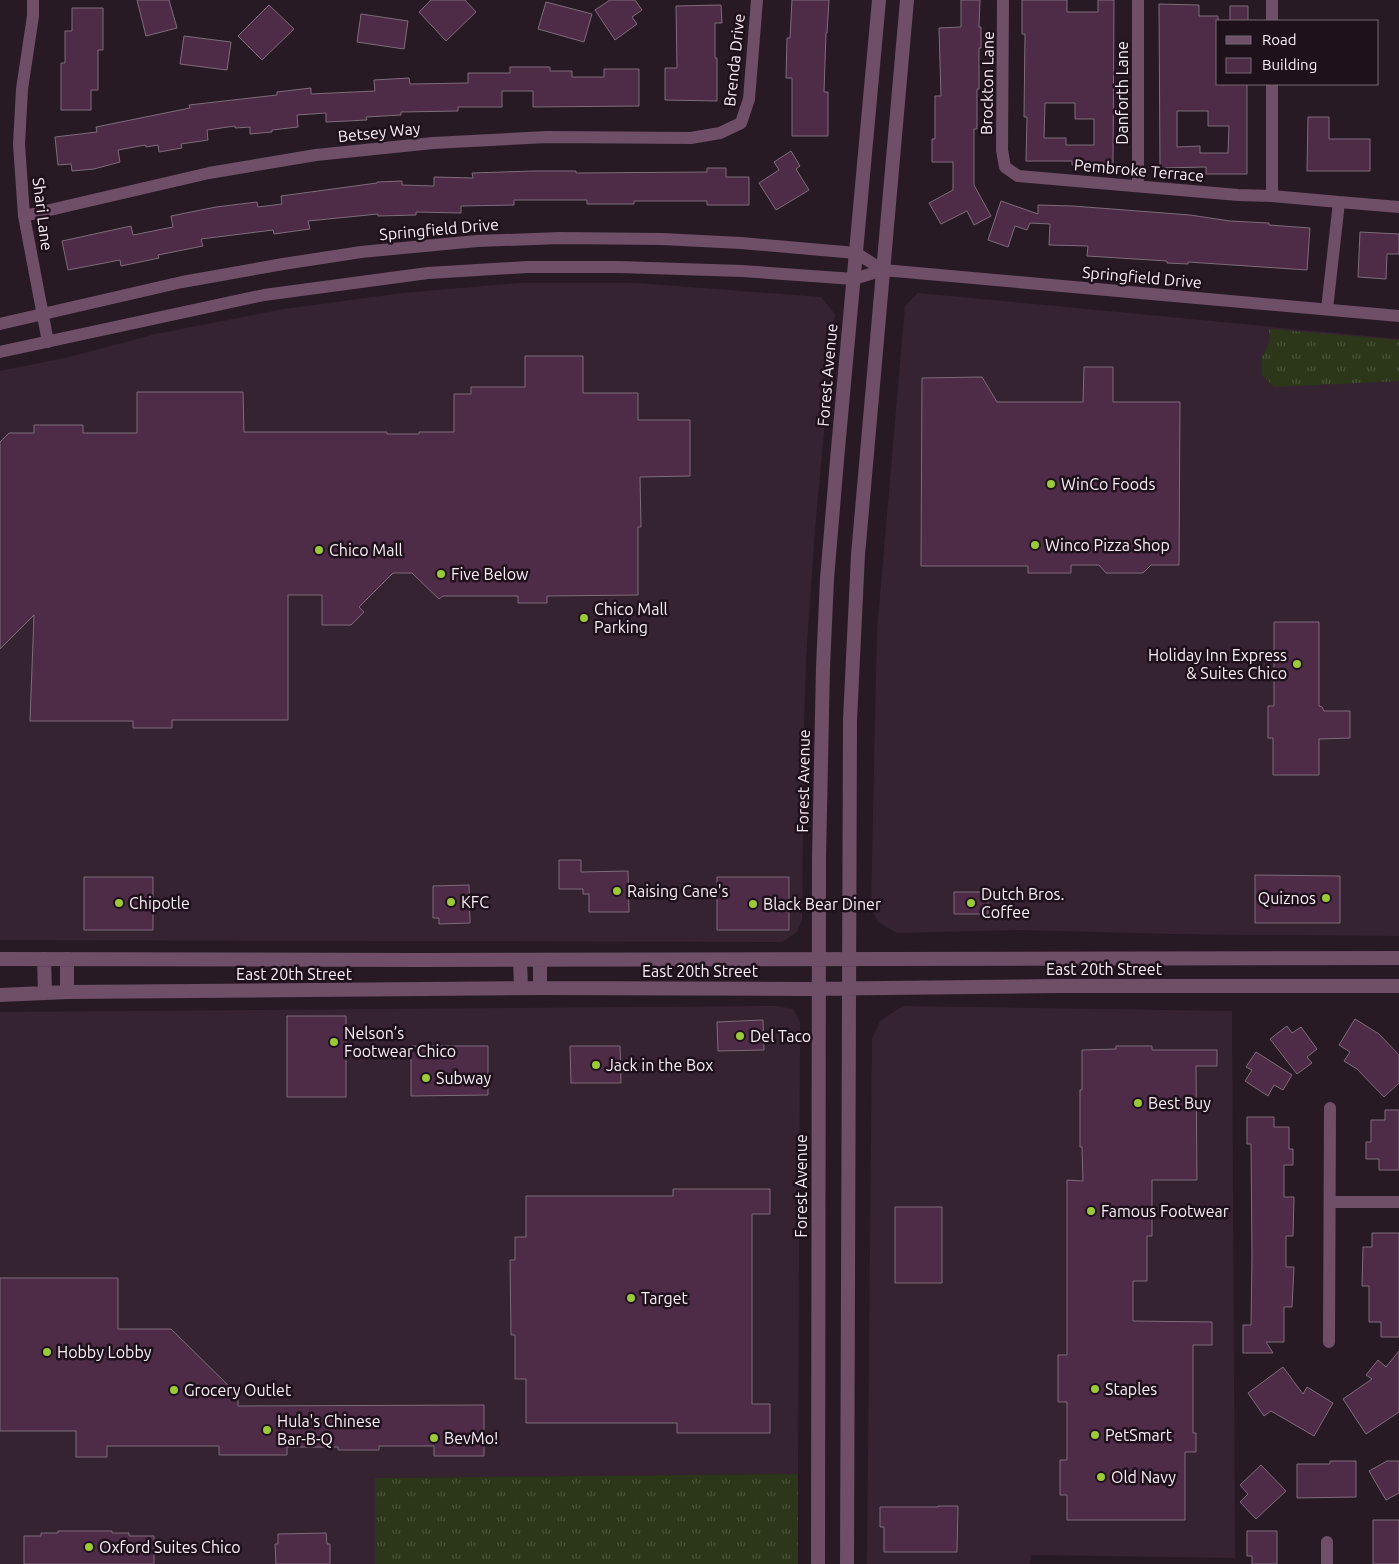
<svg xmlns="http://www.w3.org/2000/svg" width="1399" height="1564" font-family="Ubuntu,sans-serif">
<defs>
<pattern id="grass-tufts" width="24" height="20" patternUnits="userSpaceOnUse" patternTransform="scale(1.25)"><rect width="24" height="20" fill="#2b3718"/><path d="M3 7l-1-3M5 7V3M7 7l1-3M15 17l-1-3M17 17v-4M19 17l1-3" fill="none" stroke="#4a543a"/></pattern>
</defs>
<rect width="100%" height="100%" fill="#281a25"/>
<path fill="#362332" d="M520 283H636L821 297 835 314 815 529 806 659 804 723 802 920 797 932 782 942 0 940V371L65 358 156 334 284 309 403 293Z
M918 293 1399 339V936L1172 934 1022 930 897 933 878 922 871 907 877 631 905 306Z
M777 1006 793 1009 800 1022 798 1474 375 1478V1564H0V1012Z
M903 1006 1232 1011 1235 1558 1031 1555 1030 1564H867L872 1039 880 1021Z"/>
<path fill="url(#grass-tufts)" d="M1269 329 1399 340V381L1274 387 1262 375V357L1270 340Z
M798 1474V1564H375V1478Z"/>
<path fill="#4e2b47" stroke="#7d6c79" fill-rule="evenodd" d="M137 0H169L177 28 146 36Z
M431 0H465L476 12 446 41 419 12Z
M610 0H635L642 10 632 17 637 24 615 40 595 10Z
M792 0H829L827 33H826L824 92H828V136H792V78H786L787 38H790Z
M961 0H980L979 27H981V48H979V89H977V129H974V185L991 216 974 225 967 211 941 224 929 203 953 190V162H932V139H935V96H941L939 28 961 27Z
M1022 0H1067V12H1098V0H1114L1113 165H1072V161H1026L1027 117H1024L1025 34H1022ZM1045 103H1075V119H1094V145H1066V138H1044Z
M546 2 592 14 584 42 538 29Z
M1159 4 1199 5V16H1218V84H1247V174H1206V167L1160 168ZM1177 111H1208V126H1229L1228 153H1200V146L1177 147Z
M269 5 294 29 262 60 238 36Z
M721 5 722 23H715V58H717V101L665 100V68H677L676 6Z
M1230 6H1248V21H1230Z
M72 8H103V50H98V90H91V110H61V63H65V31H72Z
M361 14 408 21 404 49 357 42Z
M184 36 231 42 227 70 180 64Z
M510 67H550V71H572V77H604V69H639V106L533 107V91H502V107H458V111L401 112V115L366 117 367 120 326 122V113L297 115 298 127 272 130V132L250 134V127L235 128V126L207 130 208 140 181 144 182 148 159 152 158 145 146 147 145 145 118 150 120 162 94 169 72 171 71 164 58 165 55 137 97 132 96 127 190 108 189 105 277 95V92L311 88V94L375 91 374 80 409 78 410 84 468 83V73H510Z
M1308 117H1329V139H1370V171H1307Z
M791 151 800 166 796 169 809 190 776 210 759 183 779 170 774 162Z
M707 168H726V177H749V205H707V201H634V204H587V200H514V205L461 206V213L416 212V215L378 216V214L308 221 310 229 274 234 273 230 201 239 203 246 158 255 159 258 121 266 120 260 68 270 62 241 131 226 133 235 173 227 171 216 216 207 257 202 258 207 282 204 281 196 377 183V182L402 181V185L434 186V177L473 178 472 173 533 171H576V173L707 172Z
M1001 201 1038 214V205L1073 206 1190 215 1230 221 1269 223V225L1310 228 1307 270 1188 262V264L1167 263V261L1087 256 1088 246 1049 245 1050 224 1030 223 1027 230 1015 226 1008 247 988 240Z
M1360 232 1399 234V254H1387L1386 279 1358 277Z
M525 356H583V393H638V420H690V476L640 477 641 527H638V595L547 596V603H518V596H443L439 599 412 573H393L359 607 364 612 351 625H322V595H288V720H172V728H133V721H30L34 615 0 649V442L9 433H34V425H83V433H137V392H243L244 432H387V434H419V432H454V394H471V387H525Z
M1084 367H1113V402H1180L1179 565H1151L1143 573H1106L1099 565H1071V573H1028V566H921L922 378 982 377 997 402H1083Z
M1274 622H1319V706L1322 707 1324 711H1350V738L1319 739V775H1273V738H1268V706H1274Z
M559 860H581V872L628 871 629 912H589V894H583V889H559Z
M1255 875 1340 876V923H1255Z
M84 877H153V930H84Z
M717 877H789V930H717Z
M469 885 470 923 439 924V918H433V886Z
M954 892H988V914H954Z
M287 1016H346V1097H287Z
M1355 1019 1379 1034 1399 1055V1083L1384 1097 1357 1069 1344 1061 1350 1052 1339 1045Z
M763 1020 764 1050 718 1051 717 1022Z
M1287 1026 1292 1033 1301 1027 1317 1049 1307 1057 1312 1063 1297 1074 1270 1039Z
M411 1046H488V1095L411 1096Z
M570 1046H620L621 1083H571Z
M1116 1046H1152V1050H1217V1066H1196L1197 1180H1152V1236H1147V1281H1133V1321L1212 1322V1345H1193V1433H1196V1452H1185V1520H1067V1495H1060V1460H1067V1402H1058V1355H1067V1180L1083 1181 1082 1147H1080V1090H1082V1050L1116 1049Z
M1256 1052 1292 1075 1283 1090 1274 1085 1268 1096 1245 1081 1252 1070 1246 1067Z
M1385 1110H1399V1170H1379V1159H1366V1142H1371V1120H1385Z
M1247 1117H1274V1127H1289V1149H1293V1165H1284V1197H1294L1293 1236H1286V1267H1294L1292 1307H1284V1342H1266L1273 1353H1243V1325H1251L1252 1257 1251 1144H1247Z
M673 1189H770V1214H752V1404H770V1433H677V1423H526V1379H515V1335H511L510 1260H515V1237H526V1196H673Z
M895 1207H942V1283H895Z
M1372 1233H1399V1337H1381V1322H1369V1286H1362L1363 1247H1372Z
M0 1278H118V1329H171L238 1395V1406L484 1405V1456H434V1446H379V1450H338V1447H287V1455H219V1446H107V1457H76V1431H0Z
M1399 1351V1412L1366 1434 1343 1399 1372 1379 1366 1375 1378 1360 1386 1367Z
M1283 1367 1303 1394 1307 1387 1333 1403 1314 1436 1271 1411 1264 1416 1248 1393Z
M1330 1461H1356V1497L1297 1498V1464H1330Z
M1387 1461H1399V1493L1386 1500 1369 1471Z
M1261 1465 1286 1491 1256 1519 1240 1502 1248 1494 1240 1485Z
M938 1506H958L957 1552H884V1527H880V1507H938Z
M1373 1520H1399V1564H1373Z
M58 1531H112V1533H129V1536H154V1564H24V1536H41V1533H58Z
M1247 1531H1277V1564H1252V1556H1247Z
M326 1533 327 1544H330V1564H276L275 1544H278V1534Z"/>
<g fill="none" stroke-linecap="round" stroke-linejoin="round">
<path stroke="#6f4e68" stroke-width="12" d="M33 0V16L22 89 19 144 24 216 48 342
M1003 0 1002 150 1005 167 1018 176 1238 195 1272 196
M1272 0V21
M1272 84V196L1339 202 1327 309
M1138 186V0
M1339 202 1399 207
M24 216 209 173 316 155 433 143 547 137 691 138 720 133 741 123 749 99 757 0
M0 324 182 282 283 264 361 252 477 241 560 238 662 239 741 243 856 253 883 270
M0 352 264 295 428 273 527 267H619L742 271 854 279 883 270 1399 316
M1330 1202H1399
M1329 1342 1330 1108
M1327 1542V1564"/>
<path stroke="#6f4e68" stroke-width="14" d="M0 959 419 960 1399 958
M44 959 45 993
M67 959V992
M520 960 521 988
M540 988V960
M0 995 67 992 540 988 799 989 1061 986H1399
M818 1564 819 858 823 667 827 579 837 460 879 0
M847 1564 850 720 858 555 907 0"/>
</g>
<g fill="#9bcb33" stroke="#1e111c" stroke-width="2">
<circle cx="1051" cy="484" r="5"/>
<circle cx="1035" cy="545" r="5"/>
<circle cx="319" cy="550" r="5"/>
<circle cx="441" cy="574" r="5"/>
<circle cx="584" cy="618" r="5"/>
<circle cx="1297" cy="664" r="5"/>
<circle cx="617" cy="891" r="5"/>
<circle cx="1326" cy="898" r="5"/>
<circle cx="451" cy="902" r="5"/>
<circle cx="119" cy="903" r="5"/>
<circle cx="971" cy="903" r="5"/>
<circle cx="753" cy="904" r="5"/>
<circle cx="740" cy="1036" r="5"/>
<circle cx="334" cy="1042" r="5"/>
<circle cx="596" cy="1065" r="5"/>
<circle cx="426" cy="1078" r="5"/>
<circle cx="1138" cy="1103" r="5"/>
<circle cx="1091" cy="1211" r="5"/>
<circle cx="631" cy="1298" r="5"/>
<circle cx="47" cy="1352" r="5"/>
<circle cx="1095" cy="1389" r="5"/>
<circle cx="174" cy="1390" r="5"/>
<circle cx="267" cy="1430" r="5"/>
<circle cx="1095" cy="1435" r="5"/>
<circle cx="434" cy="1438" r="5"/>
<circle cx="1101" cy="1477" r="5"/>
<circle cx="89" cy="1547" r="5"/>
</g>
<g text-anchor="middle" stroke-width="5" stroke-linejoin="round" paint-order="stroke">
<g font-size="16" fill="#f8eef5" stroke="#1e111c">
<text transform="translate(734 60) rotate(-84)" y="6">Brenda Drive</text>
<text transform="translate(987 83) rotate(-89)" y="6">Brockton Lane</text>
<text transform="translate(1122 93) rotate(-90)" y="6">Danforth Lane</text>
<text transform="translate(379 132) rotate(-6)" y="6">Betsey Way</text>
<text transform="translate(1139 170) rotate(5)" y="6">Pembroke Terrace</text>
<text transform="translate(43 214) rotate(83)" y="6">Shari Lane</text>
<text transform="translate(439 229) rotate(-5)" y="6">Springfield Drive</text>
<text transform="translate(1142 277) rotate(5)" y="6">Springfield Drive</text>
<text transform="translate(827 375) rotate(-85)" y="6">Forest Avenue</text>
<text transform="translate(803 781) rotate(-89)" y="6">Forest Avenue</text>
<text x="1104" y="975">East 20th Street</text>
<text x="700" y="977">East 20th Street</text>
<text x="294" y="980">East 20th Street</text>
<text transform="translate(801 1186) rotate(-90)" y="6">Forest Avenue</text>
</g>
<g font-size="16" fill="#f8eef5" stroke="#1e111c" text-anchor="start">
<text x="1061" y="490">WinCo Foods</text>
<text x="1045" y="551">Winco Pizza Shop</text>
<text x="329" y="556">Chico Mall</text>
<text x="451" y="580">Five Below</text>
<text x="594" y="615">Chico Mall<tspan x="594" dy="18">Parking</tspan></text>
<text x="1287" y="661" text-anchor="end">Holiday Inn Express<tspan x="1287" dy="18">&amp; Suites Chico</tspan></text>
<text x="627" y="897">Raising Cane's</text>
<text x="981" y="900">Dutch Bros.<tspan x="981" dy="18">Coffee</tspan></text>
<text x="1316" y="904" text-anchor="end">Quiznos</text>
<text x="461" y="908">KFC</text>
<text x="129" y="909">Chipotle</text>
<text x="763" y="910">Black Bear Diner</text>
<text x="344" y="1039">Nelson’s<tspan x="344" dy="18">Footwear Chico</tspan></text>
<text x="750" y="1042">Del Taco</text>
<text x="606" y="1071">Jack in the Box</text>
<text x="436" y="1084">Subway</text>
<text x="1148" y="1109">Best Buy</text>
<text x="1101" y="1217">Famous Footwear</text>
<text x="641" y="1304">Target</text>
<text x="57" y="1358">Hobby Lobby</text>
<text x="1105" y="1395">Staples</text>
<text x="184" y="1396">Grocery Outlet</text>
<text x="277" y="1427">Hula's Chinese<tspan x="277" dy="18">Bar-B-Q</tspan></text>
<text x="1105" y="1441">PetSmart</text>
<text x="444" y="1444">BevMo!</text>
<text x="1111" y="1483">Old Navy</text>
<text x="99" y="1553">Oxford Suites Chico</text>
</g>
</g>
<rect x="1216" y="20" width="162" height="65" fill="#1e111c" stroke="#756973"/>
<rect x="1226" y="36" width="25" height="8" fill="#6f4e68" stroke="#756973"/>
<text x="1262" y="45" font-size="15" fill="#f8eef5">Road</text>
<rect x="1226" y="58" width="25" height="15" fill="#4e2b47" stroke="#756973"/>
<text x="1262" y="70" font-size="15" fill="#f8eef5">Building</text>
</svg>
